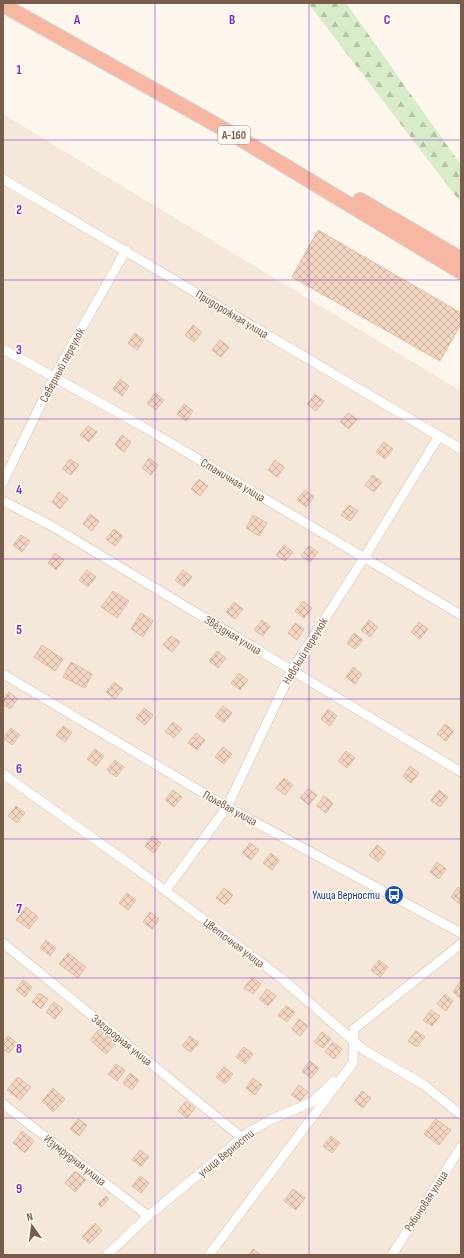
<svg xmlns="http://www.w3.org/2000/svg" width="464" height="1258" font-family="'Sofia Sans Condensed',sans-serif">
<defs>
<pattern id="forest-firs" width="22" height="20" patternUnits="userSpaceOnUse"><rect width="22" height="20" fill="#d8ecc9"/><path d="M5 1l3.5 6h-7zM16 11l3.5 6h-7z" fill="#b4c2a5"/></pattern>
<pattern id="building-cross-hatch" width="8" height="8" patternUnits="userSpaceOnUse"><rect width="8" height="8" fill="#f3d5c3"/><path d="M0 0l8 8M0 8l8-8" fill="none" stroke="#cab0a1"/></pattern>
</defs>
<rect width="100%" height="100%" fill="#fdf6ec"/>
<path fill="#f5e8da" d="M3 114 461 391V1255H3Z"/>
<path fill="url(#forest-firs)" d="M308 3H346L461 165V203Z"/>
<path fill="url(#building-cross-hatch)" stroke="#e6bba3" d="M318 230 461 313V324L440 361 292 277Z
M193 325 202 332 194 342 185 335Z
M135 333 144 340 137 350 128 343Z
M220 340 229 347 221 357 212 350Z
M120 379 129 386 122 396 113 389Z
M155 393 164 400 156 410 147 403Z
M315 394 324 401 316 411 307 404Z
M184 404 193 411 186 421 177 414Z
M348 413 357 419 349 429 340 422Z
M88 426 97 432 89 442 80 435Z
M122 435 131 442 124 452 115 445Z
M384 442 393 449 385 459 376 452Z
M149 458 158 465 151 475 142 468Z
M70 459 79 465 71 475 62 469Z
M275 460 284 467 277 477 268 470Z
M373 475 382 482 374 492 365 485Z
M199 479 208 486 200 496 191 489Z
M305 490 314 497 306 507 297 500Z
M59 492 68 499 60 509 52 502Z
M349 505 358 511 350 521 341 515Z
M90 514 99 521 92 531 83 524Z
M253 515 267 523 259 536 246 528Z
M114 529 123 536 115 546 106 539Z
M21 535 30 541 22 552 13 545Z
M284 545 293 552 285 561 276 555Z
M309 546 318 552 310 562 301 556Z
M55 553 64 560 56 570 48 563Z
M87 570 96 577 88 587 79 580Z
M183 570 192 577 184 587 175 580Z
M113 591 129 601 117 618 101 607Z
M303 601 312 608 304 618 295 611Z
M234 602 243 609 235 619 226 612Z
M141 613 153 621 143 637 131 629Z
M262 620 270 626 263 636 254 630Z
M369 620 378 627 370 637 361 630Z
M419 622 428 629 420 639 411 632Z
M295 623 304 629 297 640 288 633Z
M354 633 363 640 355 649 347 643Z
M171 636 180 642 172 652 163 645Z
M42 645 63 659 55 671 34 657Z
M217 651 226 658 218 668 209 661Z
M71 662 92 674 85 688 63 677Z
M353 667 362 674 355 684 346 677Z
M239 673 248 680 240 690 231 683Z
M114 682 123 689 115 699 106 692Z
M9 692 18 699 10 709 3 704V700Z
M223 706 232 713 224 723 215 716Z
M144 708 153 715 145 725 136 718Z
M328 709 337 716 330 726 321 719Z
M173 722 182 729 174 738 165 732Z
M445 724 454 731 446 741 437 734Z
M63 726 72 732 65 742 56 735Z
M11 728 20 735 12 745 3 738Z
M196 733 205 740 197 750 188 743Z
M223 747 232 754 224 764 215 757Z
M95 749 104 756 96 766 87 759Z
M346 751 355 758 347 768 338 761Z
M115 760 124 767 116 777 107 770Z
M410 766 419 773 411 783 403 776Z
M284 778 293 785 285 795 276 788Z
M308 789 317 795 309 805 300 798Z
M173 790 182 797 174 807 165 800Z
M439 790 448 797 440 807 431 800Z
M324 796 333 803 326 813 317 806Z
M16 806 25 813 17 823 8 816Z
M152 836 161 843 154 853 145 846Z
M250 843 259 850 251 860 242 853Z
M377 845 386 852 378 862 369 855Z
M271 853 279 860 272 870 263 863Z
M437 862 446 869 439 879 430 872Z
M458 887 461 889 460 904 451 897Z
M224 888 233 895 225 905 216 898Z
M127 893 136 900 128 910 119 903Z
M26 907 38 917 29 929 16 920Z
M150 912 159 919 152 929 143 922Z
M46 940 56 948 50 956 40 948Z
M68 953 86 967 78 978 59 964Z
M379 960 388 967 380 977 371 970Z
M252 977 261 984 253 994 244 988Z
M23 980 32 987 25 997 16 990Z
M460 982 461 983V999L453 992Z
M267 989 276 996 268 1006 259 999Z
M39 993 48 999 41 1009 32 1002Z
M445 994 453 1001 446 1011 437 1004Z
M54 1002 63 1009 55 1019 46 1012Z
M286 1006 295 1012 287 1022 278 1015Z
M431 1010 440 1016 432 1026 423 1020Z
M299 1019 308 1026 300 1036 292 1029Z
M100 1028 116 1043 106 1054 90 1040Z
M416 1031 425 1037 417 1047 408 1041Z
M322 1032 331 1039 323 1048 314 1042Z
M8 1036 17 1043 9 1053 3 1049V1042Z
M190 1036 199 1043 191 1052 182 1046Z
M333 1042 342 1049 334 1059 325 1052Z
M244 1047 253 1054 245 1064 236 1057Z
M310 1061 319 1068 311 1078 302 1071Z
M116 1064 125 1070 117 1081 108 1074Z
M224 1067 233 1074 225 1084 216 1077Z
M130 1073 139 1080 132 1090 123 1083Z
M18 1077 31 1087 20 1100 7 1090Z
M253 1078 262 1085 255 1095 246 1088Z
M299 1085 308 1092 300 1101 291 1095Z
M53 1088 65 1099 53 1112 42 1101Z
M362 1091 371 1098 363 1108 354 1101Z
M186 1101 195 1108 187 1118 178 1111Z
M78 1119 87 1125 79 1136 70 1129Z
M436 1119 451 1130 439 1145 424 1134Z
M22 1131 34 1141 25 1153 13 1143Z
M331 1136 340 1143 332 1153 323 1146Z
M140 1150 149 1157 141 1166 132 1160Z
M75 1171 86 1180 75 1192 65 1183Z
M140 1176 149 1183 141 1193 132 1186Z
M293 1189 305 1198 296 1210 284 1201Z
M106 1196 109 1199 101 1207 98 1204Z
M95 1223 102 1231 89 1244 82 1237Z
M253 1249 261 1255H249Z"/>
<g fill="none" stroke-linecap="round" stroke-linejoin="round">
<defs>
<path id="minor" d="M3 179 461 449
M3 349 142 426 461 615
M3 482 54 377 126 250
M3 501 52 526 461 772
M3 674 227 807 461 933
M3 774 138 870 280 977 364 1050 424 1085 461 1115
M166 890 227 807 292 670 364 558 439 436
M3 943 241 1137
M3 1104 148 1216
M107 1255 148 1216 221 1156 241 1137 270 1120 312 1102 334 1081
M209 1255 353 1063 354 1029 461 944
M392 1255 461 1147"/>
<path id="highway" d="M3 5 229 132 461 272
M360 200 461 259"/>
</defs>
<use href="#minor" stroke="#d1beb0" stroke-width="10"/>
<use href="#highway" stroke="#dad1cd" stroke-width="16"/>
<use href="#minor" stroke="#fff" stroke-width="9"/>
<use href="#highway" stroke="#f7b7a3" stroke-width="14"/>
</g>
<path fill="none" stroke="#7b2cbf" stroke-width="1" stroke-opacity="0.55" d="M155 3V1255M309 3V1255M3 140H461M3 280H461M3 419H461M3 559H461M3 699H461M3 839H461M3 978H461M3 1118H461"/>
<defs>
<symbol id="bus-disc" viewBox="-11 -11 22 22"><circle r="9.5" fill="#1a4fb4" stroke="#fffaf3"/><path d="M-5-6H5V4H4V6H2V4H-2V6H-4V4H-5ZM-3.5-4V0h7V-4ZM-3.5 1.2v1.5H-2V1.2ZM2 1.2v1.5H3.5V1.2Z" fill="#fff"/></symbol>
</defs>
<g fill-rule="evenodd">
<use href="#bus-disc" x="383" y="884" width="22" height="22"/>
</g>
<g text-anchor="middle" stroke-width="3" stroke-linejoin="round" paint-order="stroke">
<rect fill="#fffaf3" stroke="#a28b7f" stroke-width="1" x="218" y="126" width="32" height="18" rx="3"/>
<g font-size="11" font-weight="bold" fill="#7a5c4d">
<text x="234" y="139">А-160</text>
</g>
<g font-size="12" fill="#7a5c4d" stroke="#fffaf3">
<text transform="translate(232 314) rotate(31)" y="4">Придорожная улица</text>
<text transform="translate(62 365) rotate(-62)" y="4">Северный переулок</text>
<text transform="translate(233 480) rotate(31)" y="4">Станичная улица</text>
<text transform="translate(233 635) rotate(31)" y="4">Звёздная улица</text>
<text transform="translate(305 651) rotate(-59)" y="4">Невский переулок</text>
<text transform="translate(230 808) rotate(29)" y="4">Полевая улица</text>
<text transform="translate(234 943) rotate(37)" y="4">Цветочная улица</text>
<text transform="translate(122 1040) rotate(39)" y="4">Загородная улица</text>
<text transform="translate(226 1153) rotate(-39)" y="4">улица Верности</text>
<text transform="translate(75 1160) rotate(38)" y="4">Изумрудная улица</text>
<text transform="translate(426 1201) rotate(-57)" y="4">Рябиновая улица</text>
</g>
<g font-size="12" fill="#164399" stroke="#fffaf3" text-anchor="end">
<text x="380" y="899">Улица Верности</text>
</g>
</g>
<g font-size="13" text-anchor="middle" font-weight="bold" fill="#7b2cbf" stroke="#fffaf3" stroke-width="3" stroke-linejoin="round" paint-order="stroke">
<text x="77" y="24">A</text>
<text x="232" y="24">B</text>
<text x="387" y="24">C</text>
<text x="19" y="74">1</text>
<text x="19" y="214">2</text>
<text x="19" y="354">3</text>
<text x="19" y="494">4</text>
<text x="19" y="634">5</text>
<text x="19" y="773">6</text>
<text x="19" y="913">7</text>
<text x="19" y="1053">8</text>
<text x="19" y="1193">9</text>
</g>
<rect width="464" height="1258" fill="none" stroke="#7a5c4d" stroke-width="8"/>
<g transform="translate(32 1226) rotate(346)" stroke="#fffaf3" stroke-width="3" paint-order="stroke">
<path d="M0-3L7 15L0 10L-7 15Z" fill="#7a5c4d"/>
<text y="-6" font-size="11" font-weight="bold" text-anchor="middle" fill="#7a5c4d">N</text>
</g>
</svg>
